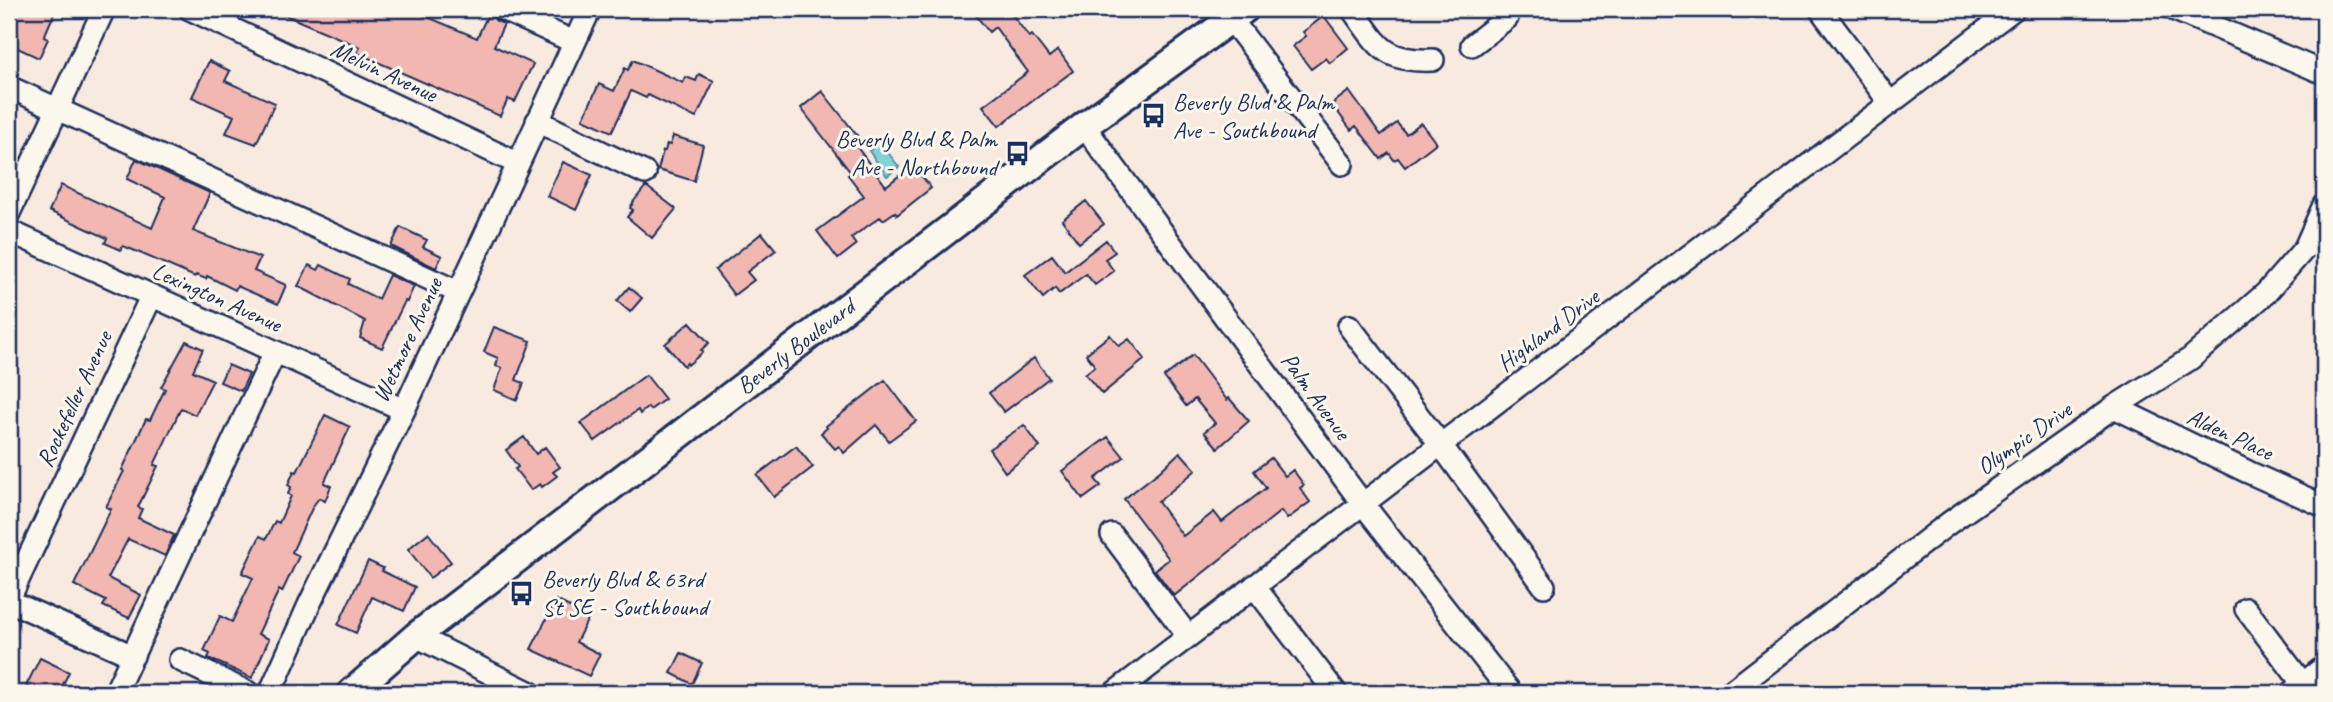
<svg xmlns="http://www.w3.org/2000/svg" width="2333" height="702" font-family="Caveat,sans-serif">
<rect width="100%" height="100%" fill="#f9eae0"/>
<filter id="ink" filterUnits="userSpaceOnUse"><feTurbulence type="fractalNoise" baseFrequency=".0143" numOctaves="2"/><feDisplacementMap in="SourceGraphic" scale="14" xChannelSelector="R" yChannelSelector="G"/><feConvolveMatrix kernelMatrix="1 2 1 2 8 2 1 2 1" color-interpolation-filters="sRGB"/></filter>
<g filter="url(#ink)">
<path fill="#81d3d8" stroke="#5891a7" stroke-width="2" d="M880 142 899 167 887 176 869 151Z"/>
<path fill="#f2b7b1" stroke="#1b2f5e" stroke-width="2" d="M9 9H56L44 37 48 39 39 58 9 44Z
M271 9H409L477 38 489 12 496 21 504 24 494 46 533 64 515 102 508 99 500 116 357 53 360 47Z
M971 9H1008L1029 37 1032 35 1049 57 1058 50 1073 71 999 126 983 106 1028 72 995 27 989 32Z
M1324 16 1348 48 1330 63 1326 58 1311 69 1293 46 1306 36 1303 32Z
M633 60 683 83 686 77 696 81 699 74 714 81 696 118 648 95 646 98 631 91 612 132 583 119 599 84 614 91 625 68 628 70Z
M209 61 230 71 225 81 275 103 256 144 226 133 234 116 192 97Z
M822 91 863 143 857 147 886 186 913 165 931 188 897 215 895 212 883 220 880 217 851 238 856 245 838 259 817 231 864 196 848 175 851 173 801 108Z
M1349 91 1381 135 1397 123 1406 134 1421 123 1436 143 1405 167 1398 158 1394 160 1389 153 1381 159 1356 126 1351 130 1332 104Z
M673 136 703 145 694 181 658 170 663 151H665L667 144 670 145Z
M136 159 210 193 193 231 260 258 254 271 286 285 278 304 237 286 235 290 207 276 206 279 196 275 195 277 133 250 123 246 121 250 105 243 107 238 49 211 61 185 152 228 165 197 127 179Z
M563 162 592 175 576 210 547 196Z
M646 186 676 209 652 238 627 217 633 210 630 208 634 201Z
M1086 201 1104 224 1079 243 1062 220Z
M400 227 427 240 423 247 442 256 436 268 391 246Z
M762 233 776 250 747 272 754 280 734 295 715 270Z
M1106 240 1115 252 1105 259 1114 271 1095 285 1086 274 1059 294 1055 288 1043 298 1025 275 1052 255 1065 272Z
M309 265 318 270 321 265 350 279 348 284 378 299 389 275 414 286 407 302 405 301 382 348 360 338 365 321 298 286Z
M629 287 642 298 630 312 617 301Z
M690 322 709 343 701 350 703 352 688 365 687 363 684 366 665 344Z
M494 327 531 341 516 380 524 383 517 400 494 390 502 368 496 366 498 358 484 352Z
M1110 335 1119 346 1129 339 1145 359 1102 394 1085 374 1095 366 1086 354Z
M186 341 203 349 193 371 213 380 195 415 181 408 154 465 158 466 138 507 142 509 138 518 174 535 165 556 128 539 108 578 141 595 129 618 103 606 106 601 74 585 111 509 106 507 124 471 122 470 146 419 150 420 165 389 161 387Z
M1193 355 1227 400 1229 398 1249 421 1218 448 1204 432 1215 423 1195 399 1186 406 1164 377Z
M1034 358 1049 378 1004 412 989 393Z
M228 365 249 374 241 391 220 382Z
M646 375 665 399 650 410 648 407 640 414 638 410 595 441 581 423Z
M885 380 916 421 889 441 876 425 844 453 839 446 835 449 821 433 827 428 826 426Z
M325 415 350 427 324 483 331 486 325 501 319 498 313 506 292 552 299 556 282 592 279 590 258 634 269 639 252 678 208 658 210 654 204 651 220 616 232 622 253 578 242 573 260 536 266 539 275 521 279 523 291 496 288 494 291 487 288 485 294 471 297 472Z
M1024 425 1040 447 1005 472 989 449Z
M524 437 536 454 545 447 560 467 553 472 557 476 542 487 540 484 531 490 515 469 518 467 506 450Z
M1108 437 1124 457 1095 479 1101 486 1083 499 1062 471Z
M796 446 813 467 774 497 757 475Z
M1180 452 1196 470 1158 502 1183 536 1214 512 1222 522 1266 488 1254 471 1271 458 1285 476 1293 470 1304 485 1300 488 1310 502 1287 519 1281 511 1174 596 1155 570 1169 559 1124 499 1160 471Z
M428 533 451 562 430 578 408 549Z
M368 561 383 568 382 571 415 587 404 611 372 597 356 633 338 625Z
M556 600 589 617 576 642 600 654 589 676 531 649Z
M681 653 702 663 692 684 671 673Z
M40 658 69 672 59 693H40L26 686Z"/>
<g fill="none" stroke-linecap="round" stroke-linejoin="round">
<defs>
<path id="minor" d="M190 9 517 163
M502 9 574 42
M1223 9 1342 164
M1352 9C1379 46 1383 62 1433 60
M1820 9 1890 103
M2173 9 2324 73
M1472 45 1507 18 1501 9
M9 87 458 292
M537 121 645 173
M1084 126 1363 504 1511 693
M9 213 104 9
M9 231 404 410
M1349 326 1441 445 1544 586
M2114 407 2248 472 2324 506
M1112 535 1188 636
M1254 586 1336 693
M9 599 151 297
M9 601 133 656
M2246 609 2303 684
M416 636 530 693
M180 660 249 693
M115 693 275 352
M270 693 309 605 404 410 590 9
M1114 693 2014 9
M1729 693 1949 523 2114 407 2190 359 2266 293 2305 248 2324 205
M2291 693 2324 667"/>
<g id="major">
<path id="s1" d="M351 693 416 636 1084 126 1245 9"/>
</g>
</defs>
<use href="#minor" stroke="#1b2f5e" stroke-width="26"/>
<use href="#major" stroke="#1b2f5e" stroke-width="32"/>
<use href="#minor" stroke="#fbf7ec" stroke-width="21"/>
<use href="#major" stroke="#fbf7ec" stroke-width="26"/>
</g>
</g>
<defs>
<symbol id="bus-bare" viewBox="-9 -9 18 18"><path d="M-5-6H5V4H4V6H2V4H-2V6H-4V4H-5ZM-3.5-4V0h7V-4ZM-3.5 1.2v1.5H-2V1.2ZM2 1.2v1.5H3.5V1.2Z" fill="#1b2f5e" stroke="#fbf7ec" stroke-width="2.5" paint-order="stroke"/></symbol>
</defs>
<g fill-rule="evenodd">
<use href="#bus-bare" x="1136" y="98" width="35" height="35"/>
<use href="#bus-bare" x="1000" y="136" width="35" height="35"/>
<use href="#bus-bare" x="504" y="576" width="35" height="35"/>
</g>
<g text-anchor="middle" stroke-width="6" stroke-linejoin="round" paint-order="stroke">
<g font-size="24" fill="#1b2f5e" stroke="#fbf7ec">
<text transform="translate(384 71) rotate(25)" y="8">Melvin Avenue</text>
<text transform="translate(217 297) rotate(24)" y="8">Lexington Avenue</text>
<text transform="translate(1548 330) rotate(-37)" y="8">Highland Drive</text>
<text transform="translate(407 340) rotate(-65)" y="8">Wetmore Avenue</text>
<text dy="8" stroke="none"><textPath href="#s1" startOffset="564">Beverly Boulevard</textPath></text>
<text transform="translate(1316 396) rotate(54)" y="8">Palm Avenue</text>
<text transform="translate(74 399) rotate(-65)" y="8">Rockefeller Avenue</text>
<text transform="translate(2230 434) rotate(25)" y="8">Alden Place</text>
<text transform="translate(2024 438) rotate(-35)" y="8">Olympic Drive</text>
</g>
<g font-size="24" fill="#1b2f5e" stroke="#fbf7ec" text-anchor="start">
<text x="1173" y="110">Beverly Blvd &amp; Palm<tspan x="1173" dy="28">Ave - Southbound</tspan></text>
<text x="997" y="147" text-anchor="end">Beverly Blvd &amp; Palm<tspan x="997" dy="28">Ave - Northbound</tspan></text>
<text x="542" y="587">Beverly Blvd &amp; 63rd<tspan x="542" dy="28">St SE - Southbound</tspan></text>
</g>
</g>
<rect width="2333" height="702" fill="none" stroke="#fbf7ec" stroke-width="35"/>
<rect x="18" y="18" width="2298" height="667" fill="none" stroke="#1b2f5e" stroke-width="2.5" filter="url(#ink)"/>
</svg>
